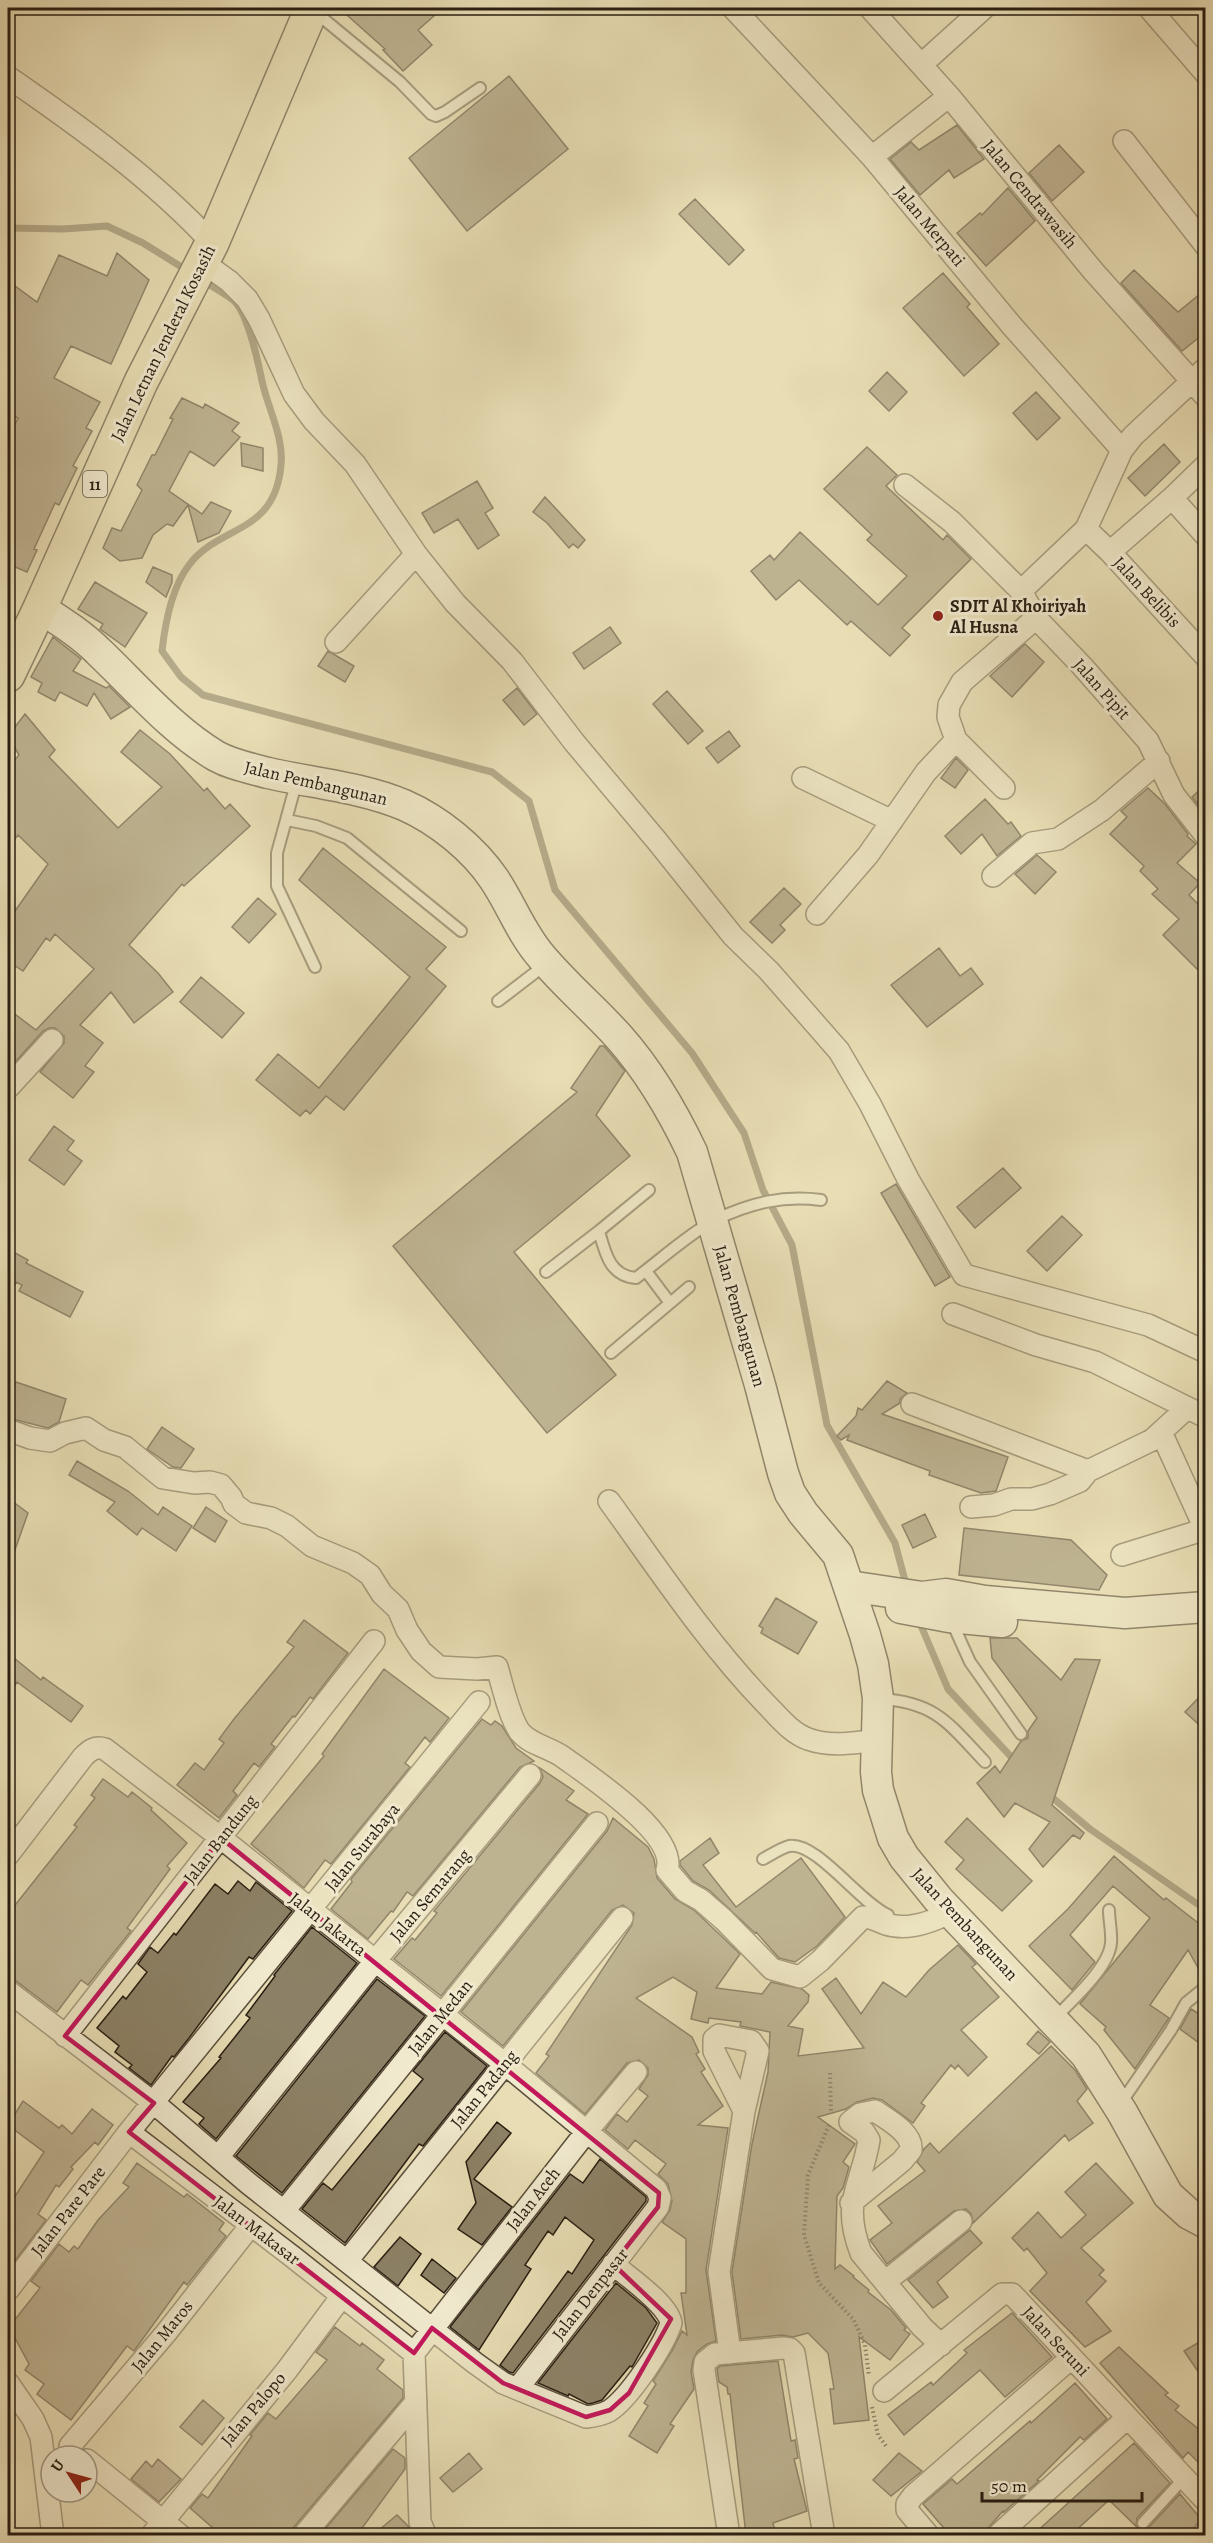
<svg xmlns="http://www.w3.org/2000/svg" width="1213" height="2543" font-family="Alegreya,serif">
<rect width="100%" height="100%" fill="#e8ddb4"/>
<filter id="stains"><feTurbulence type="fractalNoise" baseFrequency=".00333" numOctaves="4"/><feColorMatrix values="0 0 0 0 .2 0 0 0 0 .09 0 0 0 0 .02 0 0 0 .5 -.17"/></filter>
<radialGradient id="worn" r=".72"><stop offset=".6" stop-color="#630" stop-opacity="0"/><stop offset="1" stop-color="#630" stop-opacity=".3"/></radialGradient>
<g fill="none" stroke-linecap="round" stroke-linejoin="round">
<path stroke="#756a52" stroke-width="7" d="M8 228 63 229 107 226 143 243 188 271
M202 280C212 287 224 293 233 300 248 312 258 362 262 381 268 409 284 437 281 465 275 535 220 524 189 565 172 587 165 624 162 651L181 677 203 695 492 772 529 801 555 890 692 1053 744 1133 763 1190 792 1245 827 1425 895 1543 907 1588
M919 1621 948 1689 1017 1763
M1048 1794 1090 1829 1206 1910"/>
</g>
<path fill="#8c8166" stroke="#291e12" stroke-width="1.5" d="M339 8H443L418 30 432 45 403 71 383 50 385 49Z
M509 76 568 149 467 231 409 158Z
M957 125 984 159 954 178 949 170 920 195 890 159 911 142 919 150Z
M1059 145 1084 172 1052 201 1029 173Z
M1008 188 1035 221 986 266 957 233 980 213 982 215Z
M695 199 744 250 729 265 679 214Z
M117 253 149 280 111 364 71 346 54 378 100 402 86 428 92 431 73 466 77 468 59 505 55 503 34 549 37 550 27 572 8 564V439L18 418 8 412V281L37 302 59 255 107 276Z
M1134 270 1178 312 1206 289V332L1182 351 1121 283Z
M943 273 970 304 967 307 999 344 964 376 903 308Z
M887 372 907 392 889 411 869 391Z
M1036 392 1060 418 1037 440 1013 413Z
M182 398 203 408 205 404 239 423 232 431 240 437 214 466 190 451 169 491 202 514 211 502 231 511 219 533 198 542 188 505 173 526 167 524 153 535 142 558 120 561 103 548 112 528 121 531 142 490 137 485 152 455H155L173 419 170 418Z
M241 443 263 448V471L242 466Z
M1164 444 1180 462 1145 496 1128 478Z
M867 447 897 475 886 486 943 540 947 535 971 559 902 628 910 635 890 656 851 621 847 625 799 580 776 600 751 571 770 555 774 560 800 532 878 605 907 576 867 540 872 535 824 489Z
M477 481 493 508 485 513 499 535 478 549 458 519 434 533 422 513Z
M545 497 585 540 578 548 573 544 569 548 547 523 533 512Z
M153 567 172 575V582L166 597 146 582Z
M95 582 147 613 125 647 100 629 103 624 78 609Z
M610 627 621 643 584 669 573 653Z
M53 637 81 659 73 671 106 688 109 686 130 707 111 719 94 693 87 706 60 692 55 701 38 692 42 683 31 677Z
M1025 644 1044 662 1012 697 990 676Z
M328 651 354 666 345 682 318 666Z
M517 688 537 714 524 725 503 700Z
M667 691 703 731 688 744 653 704Z
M25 714 55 750 49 757 118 828 162 787 121 752 140 730 170 754 204 791 207 788 225 809 230 804 250 826 184 886 182 884 129 945 158 973 173 992 134 1023 111 992 80 1025 103 1043 85 1066 94 1072 73 1098 40 1072 64 1043V1036L55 1028H49L43 1031 8 1070V1009L36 1030 94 969 55 934 50 941 46 938 23 971 8 961V921L48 864 18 835 8 848V768L19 755 8 736Z
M729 731 740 746 718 763 706 748Z
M956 758 968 770 955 788 941 778Z
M1206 784V815L1192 797Z
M1148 788 1165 804 1188 834 1187 836 1196 844 1177 863 1200 883 1189 895 1206 912V961L1197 969 1163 935 1179 919 1152 894 1158 889 1140 871 1144 866 1110 834 1127 817 1121 811Z
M985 799 1008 824 1011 822 1021 836 997 856 982 834 961 854 945 836Z
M323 848 446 947 426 969 446 986 344 1110 326 1096 310 1114 306 1110 300 1116 256 1080 278 1054 319 1088 410 977 299 880Z
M1037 855 1056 872 1035 894 1015 874Z
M784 888 801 904 780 925 785 930 772 943 750 922Z
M258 898 276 914 249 943 232 927Z
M939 948 960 976 971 968 983 984 927 1027 891 985Z
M201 977 244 1013 222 1038 180 1002Z
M600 1046H604L625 1071 596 1115 630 1156 514 1252 616 1375 547 1433 393 1246 577 1092 571 1088Z
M54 1126 74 1141 67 1150 82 1161 64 1185 29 1160Z
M1003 1168 1021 1188 975 1228 957 1207Z
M896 1184 950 1277 935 1286 881 1193Z
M1062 1216 1082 1235 1047 1271 1027 1251Z
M8 1249 28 1260 26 1263 83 1292 70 1317 19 1291 22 1285 16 1282 8 1299Z
M887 1381 907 1393 900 1399V1403L882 1414 1008 1457 996 1491 981 1493 929 1475 930 1471 847 1440 849 1435 841 1440 837 1436 856 1416 858 1408 862 1410Z
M16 1382 66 1399 59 1422 48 1428 8 1418V1406Z
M162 1427 194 1449 181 1468 173 1467 147 1449Z
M77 1461 128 1491 158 1515 163 1507 192 1526 176 1551 142 1528 137 1535 107 1511 115 1502 69 1475Z
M8 1498 28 1513 10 1564 8 1563Z
M206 1507 227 1521 215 1542 193 1528Z
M925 1514 936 1537 913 1548 902 1525Z
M964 1528 1071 1540 1107 1575 1099 1590 959 1575Z
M776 1598 817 1622 798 1654 761 1633 763 1628 759 1626Z
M304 1620 348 1653 313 1699 310 1697 295 1717 293 1716 271 1744 275 1747 259 1767 254 1763 233 1791 237 1795 219 1818 177 1785 195 1763 204 1770 224 1743 219 1739 234 1719 294 1647 287 1642Z
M990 1638H1017L1061 1680 1075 1659 1100 1660 1052 1805 1084 1833 1080 1839 1073 1835 1043 1867 1029 1849 1050 1822 1015 1803 1004 1817 977 1783 995 1766 1000 1773 1021 1741 1028 1738V1731L1037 1718 992 1658Z
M8 1653 41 1680 43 1677 83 1706 71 1722 17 1682 8 1696Z
M384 1669 449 1718 430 1742 425 1737 405 1763 410 1767 331 1864 325 1860 304 1888 251 1844 324 1756 322 1754Z
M1206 1690V1731L1185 1712Z
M482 1719 491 1725 495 1721 502 1726 516 1748 534 1761 520 1767 413 1896 407 1892 393 1912 391 1911 368 1939 331 1909 352 1882 351 1879Z
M540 1768 574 1791 566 1800 588 1814 441 1996 394 1959 412 1938 415 1940 437 1913 434 1911 540 1783 543 1777Z
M103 1779 128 1797 132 1792 152 1808 151 1810 187 1843 167 1866 170 1869 127 1928 131 1931 88 1985 81 1980 57 2012 16 1981 8 1978V1914L77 1827 74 1825 95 1798 91 1795Z
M613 1818 648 1847 654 1859 657 1878 675 1899 694 1910 740 1954 716 1988 762 1994 771 1982 802 1989 809 1995 808 2002 788 2026 803 2029 798 2056 864 2048 822 1989 836 1978 861 2014 883 1982 906 1997 929 1970 958 1945 976 1964 972 1967 999 1997 961 2030 987 2057 968 2076 958 2065 955 2069 951 2065 921 2103 925 2106 913 2123 882 2100 873 2098 857 2102 846 2109 818 2117 855 2144 843 2162 849 2167 843 2188 837 2196 835 2269 840 2265 854 2276 853 2277 869 2290 868 2292 891 2310 906 2328 904 2330 910 2334 890 2360 859 2337 869 2420 834 2424 830 2389H834L828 2353 808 2333 793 2337 782 2335 741 2339 732 2272 752 2144 768 2072 770 2032 740 2026 741 2022 709 2018 708 2023 691 2019 697 1992 673 1977 636 1998 692 2037 699 2052 696 2054 705 2069 701 2072 723 2106 698 2125 728 2128 706 2270 716 2341 707 2344 697 2352 693 2360 691 2372 694 2389 670 2424 674 2426 657 2453 629 2436 648 2406 644 2403 656 2384 653 2381 672 2351 682 2331 687 2335 681 2293H686V2239L662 2222 670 2210 672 2201 668 2184 658 2174 666 2164 635 2140 628 2149 605 2130 617 2114 627 2122 648 2096 639 2089 648 2075V2068L639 2060 627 2063 585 2114 536 2073 549 2056 546 2054 632 1925 634 1913 623 1905 612 1910 503 2046 461 2012 607 1831Z
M967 1818 1032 1881 1002 1911 956 1869 964 1860 945 1842Z
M710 1838 719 1853 703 1865 736 1907 801 1858 845 1917 817 1946 795 1962 779 1958 756 1932 755 1933 709 1890 693 1881 680 1865V1861Z
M1114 1856 1164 1900 1166 1898 1206 1929V1982L1188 1950 1150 2005 1169 2018 1135 2069 1104 2030 1106 2027 1080 2004 1150 1918 1113 1886 1070 1935 1095 1962 1072 1990 1029 1946 1068 1909Z
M238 1881 250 1891 256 1882 292 1911 253 1959 249 1957 189 2038 174 2057 172 2056 151 2085 129 2068 132 2065 115 2052 119 2046 97 2028 123 1996 126 1999 147 1972 138 1964 150 1947 158 1953 174 1933 176 1935 215 1884 228 1894Z
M312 1927 357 1963 216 2139 199 2124 204 2118 183 2102 221 2058 219 2057 250 2018 246 2015 275 1976 274 1975Z
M377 1979 425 2016 282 2193 236 2156Z
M1191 2009 1206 2018V2048L1180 2029Z
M1038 2031 1050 2042 1039 2054 1027 2044Z
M445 2032 487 2066 423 2146 419 2144 345 2243 302 2209 323 2183 332 2190 423 2079 413 2071Z
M1051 2046 1075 2070 1087 2089 1077 2101 1093 2123 1069 2141 1065 2135 973 2223 971 2214 966 2209 954 2211 887 2264 870 2240 892 2223 878 2206 925 2171 917 2162 924 2149 930 2143 939 2153Z
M23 2101 59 2128 62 2125 72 2134 92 2109 113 2125 98 2145 95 2142 71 2167 73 2169 59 2187 56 2185 38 2214 46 2220 11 2266 8 2263V2207L44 2152 8 2125Z
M497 2122 511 2133 474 2179 512 2207 482 2245 458 2229 476 2203 466 2162Z
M600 2159 646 2197V2201L513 2373 509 2372 500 2365 568 2271 572 2274 594 2240 565 2217 553 2235 548 2231 525 2265 531 2269 479 2350 450 2327 570 2174 583 2183Z
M137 2163 184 2197 187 2194 224 2223 219 2230 226 2236 187 2285 184 2282 134 2351 127 2346 71 2420 37 2394 44 2384 25 2370 29 2364 9 2327 40 2288 31 2281 59 2244 69 2252 74 2246 78 2249 98 2220 129 2187 123 2183Z
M1096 2163 1133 2203 1081 2248 1104 2270 1099 2275 1106 2281 1086 2302 1111 2331 1085 2347 1030 2291 1047 2273 1027 2248 1024 2251 1012 2238 1038 2212 1061 2238 1086 2215 1065 2192Z
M970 2230 982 2243 937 2282 948 2297 933 2308 908 2280Z
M400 2237 421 2254 398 2286 374 2267Z
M432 2259 456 2278 444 2293 421 2275Z
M616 2283 646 2308 657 2323 632 2367 630 2366 602 2400 593 2403 588 2404 569 2394 568 2396 538 2383Z
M1012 2313 1052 2357 1005 2397 980 2370 904 2435 888 2415 931 2382 933 2385 967 2353 964 2350Z
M335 2327 360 2346 362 2343 384 2360 377 2369 403 2390V2398L293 2528 291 2535H221L190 2508 202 2494 208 2498 252 2436 250 2435 268 2413 276 2419 327 2360 316 2352Z
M1206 2338V2383L1184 2351Z
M1119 2347 1168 2393 1165 2395 1179 2406 1175 2410 1206 2435V2470L1188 2452 1183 2458 1100 2363Z
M778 2361 791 2441 795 2440 798 2458 794 2459 807 2511 773 2523 776 2535H746L730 2394H728L727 2387 719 2382 717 2369 720 2366Z
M1075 2383 1107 2419 1084 2440 1080 2437 1037 2480 1039 2481 1004 2512 1003 2511 982 2535H950L923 2504 952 2479 957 2484 1030 2421 1031 2423Z
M203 2400 224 2418 202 2445 180 2427Z
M1134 2443 1170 2483 1137 2518 1136 2526 1142 2530 1148 2528 1180 2494 1201 2519 1188 2535H1145L1109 2500 1071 2535H1033Z
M393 2449 405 2458V2469L357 2535H320Z
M469 2453 482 2469 453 2492 440 2478Z
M899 2453 922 2471 891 2496 873 2480Z
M158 2459 181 2479 159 2502 131 2479 146 2461 152 2467Z
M397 2515 408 2526 412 2535H373Z"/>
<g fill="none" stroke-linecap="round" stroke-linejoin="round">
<defs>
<path id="lane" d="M314 11 400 82 431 114 436 116 445 112 480 88
M297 780 277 853V886L315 967
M287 820 316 826 347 838 461 931
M498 1001 545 965
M649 1190 599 1231C605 1253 610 1276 636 1278 659 1261 691 1232 715 1220 750 1203 783 1195 821 1200
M646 1271 670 1303
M546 1272 599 1231
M611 1353 689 1287
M951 1620 970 1662 1021 1734
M881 1699C936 1702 950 1725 985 1762
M763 1859C771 1855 781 1848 789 1846 816 1841 859 1902 888 1915
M1054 2019C1071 2001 1109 1968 1111 1943 1112 1933 1109 1920 1109 1910
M1121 2103 1171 2030 1186 2003 1202 1990
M1143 2523 1185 2477
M1195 2536 1206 2524"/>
<path id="street" d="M733 8 872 157 1012 326 1122 450
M870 8 949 96 1094 272 1206 397
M1149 8 1206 74
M922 64 984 8
M8 77C79 126 153 179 212 243
M1124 141 1206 246
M872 157 949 96
M201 261 229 281 247 299 259 319 294 394 314 421 355 464 416 554 455 603 512 661 574 742 657 841 733 936 769 971 839 1051 870 1104 908 1179 964 1275 1148 1325 1206 1352
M1206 368 1133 436 1122 450 1086 529 1021 591 1036 618 1082 666 1148 741 1174 795 1206 836
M905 485 952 522 1021 591
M1172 498 1206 536
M1086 529 1110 552 1206 657
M1110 552 1172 498 1206 465
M336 642 416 554
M803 778 892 821
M1004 788 956 740 948 717 949 705 962 682 1036 618
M993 876 1032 843 1058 839 1102 810 1159 761
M817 914 868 855 926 772 956 740
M8 1088 52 1040
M953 1314 1036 1345 1095 1362 1206 1417
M912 1404 1088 1471 1152 1440 1186 1409
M8 1430 30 1438 50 1441 65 1433 86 1428 104 1440 125 1447 163 1478 194 1483 210 1482 221 1485 231 1497 234 1504 246 1513 271 1518 287 1526 312 1546 353 1563 370 1575 382 1594 398 1609 407 1630 421 1651 439 1667 477 1669 497 1667C502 1684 510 1719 520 1732 531 1745 549 1747 563 1757 589 1776 678 1834 667 1870L685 1891 701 1900 724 1920 772 1969 800 1977 820 1961 863 1917C872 1917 877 1921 886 1924 907 1931 932 1922 951 1912
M1161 1432 1206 1531
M609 1501C659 1570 707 1643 766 1704 779 1717 791 1733 808 1739 829 1747 855 1743 877 1740
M971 1507 994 1505 1011 1499H1032L1050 1494 1080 1481 1088 1471
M1122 1555 1206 1529
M8 1855 83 1757C90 1750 95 1746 105 1749L221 1838 505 2064 656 2189 660 2198 658 2207 518 2388
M8 1991 154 2103 248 2183 475 2363 503 2383 586 2417C595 2416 601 2415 609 2411 629 2398 664 2346 671 2323 668 2304 628 2277 613 2264
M65 2036 374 1641
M219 2156 375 1961 530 1775
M851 2203 902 2161 911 2150C913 2133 888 2120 875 2111L860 2114 850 2122 864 2132 869 2140C861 2188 841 2201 861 2253L922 2327 941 2345
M284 2211 597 1823
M347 2261 622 1918
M885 2282 961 2221
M8 2290 129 2132
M414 2353 293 2257 129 2132 479 1702
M730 2353 719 2272 744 2111 758 2051 751 2041 719 2035 714 2039V2051L744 2111
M8 2383 33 2419 41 2437 53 2536
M884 2391 1002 2294H1012L1206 2501
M70 2446 166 2333 251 2225
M87 2460 181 2536
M151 2536 287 2370 342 2296
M303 2536 416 2402
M426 2536 420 2522 414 2353 587 2131 636 2072
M729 2536 704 2370 705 2362 715 2354 783 2348 790 2349 794 2353 824 2536
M929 2536 907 2510V2504L913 2496 1071 2358
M997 2536 1127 2418"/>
<path id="secondary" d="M40 608C60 621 81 634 98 651 136 687 171 729 216 756 232 765 250 768 268 773 312 783 361 787 404 805 438 820 473 848 494 879 511 904 521 933 541 956 565 985 594 1009 619 1037 650 1072 672 1110 692 1152L760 1385 783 1473 790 1493 803 1513 838 1555 865 1635 873 1664 878 1698 876 1772 878 1790 893 1838 904 1857 938 1899 1086 2055 1122 2112 1168 2195 1189 2214 1206 2223
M849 1586 922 1597 946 1594 985 1601 1125 1613 1206 1607
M901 1608 949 1617 1002 1622"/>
<path id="highway" d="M8 675 40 608 141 382 212 243 312 8"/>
</defs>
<use href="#lane" stroke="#594e3a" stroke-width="14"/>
<use href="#street" stroke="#594e3a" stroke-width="24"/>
<use href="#secondary" stroke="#291e12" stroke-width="33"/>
<use href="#highway" stroke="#291e12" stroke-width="36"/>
<path stroke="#291e12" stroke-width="4" stroke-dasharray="1.5 3" stroke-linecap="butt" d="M830 2073 831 2112
M829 2125 808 2175 804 2235 819 2283 853 2319 859 2331 865 2345 869 2376
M872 2407 878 2435 886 2446"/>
<use href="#lane" stroke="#f0e9ce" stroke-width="10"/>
<use href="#street" stroke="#f0e9ce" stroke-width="21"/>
<use href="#secondary" stroke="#f0e9ce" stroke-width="30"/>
<use href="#highway" stroke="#e8ddb4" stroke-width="33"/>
</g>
<path d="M0 0H1213V2543H0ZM221 1838 659 2193 658 2207 613 2264 671 2319 629 2393 610 2410 586 2417 503 2383 432 2328 414 2353 129 2132 154 2103 65 2036Z" fill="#e8ddb4" fill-opacity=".55" fill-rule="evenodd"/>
<path fill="none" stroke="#c2185b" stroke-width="4.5" stroke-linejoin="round" d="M221 1838 659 2193 658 2207 613 2264 671 2319 629 2393 610 2410 586 2417 503 2383 432 2328 414 2353 129 2132 154 2103 65 2036Z"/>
<circle fill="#8f2418" stroke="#f0e9ce" stroke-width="2" cx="938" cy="616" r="6"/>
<g text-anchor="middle" stroke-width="6" stroke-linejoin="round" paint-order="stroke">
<rect fill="#f0e9ce" stroke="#655b4a" stroke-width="1.5" x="83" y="471" width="24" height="26" rx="4.5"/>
<g font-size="16" font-weight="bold" fill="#291e12">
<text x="95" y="490">11</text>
</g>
<g font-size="18" fill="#291e12" stroke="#f0e9ce">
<text transform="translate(1030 194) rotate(50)" y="6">Jalan Cendrawasih</text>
<text transform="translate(930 226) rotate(50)" y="6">Jalan Merpati</text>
<text transform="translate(163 343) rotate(-64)" y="6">Jalan Letnan Jenderal Kosasih</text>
<text transform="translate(1147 592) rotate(47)" y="6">Jalan Belibis</text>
<text transform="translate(1102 689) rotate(48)" y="6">Jalan Pipit</text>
<text transform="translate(316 783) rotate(13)" y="6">Jalan Pembangunan</text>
<text transform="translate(740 1316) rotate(74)" y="6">Jalan Pembangunan</text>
<text transform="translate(220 1839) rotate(-52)" y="6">Jalan Bandung</text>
<text transform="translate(362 1847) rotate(-51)" y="6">Jalan Surabaya</text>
<text transform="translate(430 1895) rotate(-50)" y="6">Jalan Semarang</text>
<text transform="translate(328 1924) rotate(38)" y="6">Jalan Jakarta</text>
<text transform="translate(965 1924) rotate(47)" y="6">Jalan Pembangunan</text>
<text transform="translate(440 2017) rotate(-51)" y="6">Jalan Medan</text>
<text transform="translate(484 2089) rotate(-51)" y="6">Jalan Padang</text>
<text transform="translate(533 2199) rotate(-52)" y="6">Jalan Aceh</text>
<text transform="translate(68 2211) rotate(-52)" y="6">Jalan Pare Pare</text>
<text transform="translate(257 2230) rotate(37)" y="6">Jalan Makasar</text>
<text transform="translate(590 2294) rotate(-52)" y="6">Jalan Denpasar</text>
<text transform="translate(162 2336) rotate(-51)" y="6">Jalan Maros</text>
<text transform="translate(1056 2341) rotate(47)" y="6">Jalan Seruni</text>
<text transform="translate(253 2409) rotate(-50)" y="6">Jalan Palopo</text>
</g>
<g font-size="18" font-weight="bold" fill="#291e12" stroke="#f0e9ce" text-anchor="start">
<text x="950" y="612">SDIT Al Khoiriyah<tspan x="950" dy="21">Al Husna</tspan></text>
</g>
</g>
<rect width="1213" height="2543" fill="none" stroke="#e8ddb4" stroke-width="30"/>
<rect x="9" y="9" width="1195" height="2525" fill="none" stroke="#291e12" stroke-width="3"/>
<rect x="15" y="15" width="1183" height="2513" fill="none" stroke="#291e12" stroke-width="1.5"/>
<g transform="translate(69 2474) rotate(306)"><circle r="28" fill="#f0e9ce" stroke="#a09883" stroke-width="1.5"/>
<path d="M0-4.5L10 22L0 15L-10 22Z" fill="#8f2418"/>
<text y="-9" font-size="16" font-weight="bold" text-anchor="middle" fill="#291e12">U</text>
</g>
<path d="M982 2492v9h160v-9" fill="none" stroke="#291e12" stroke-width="3"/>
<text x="991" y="2492" font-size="18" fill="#291e12" stroke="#f0e9ce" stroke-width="4.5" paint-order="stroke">50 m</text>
<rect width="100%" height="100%" filter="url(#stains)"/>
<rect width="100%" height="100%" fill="url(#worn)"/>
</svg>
